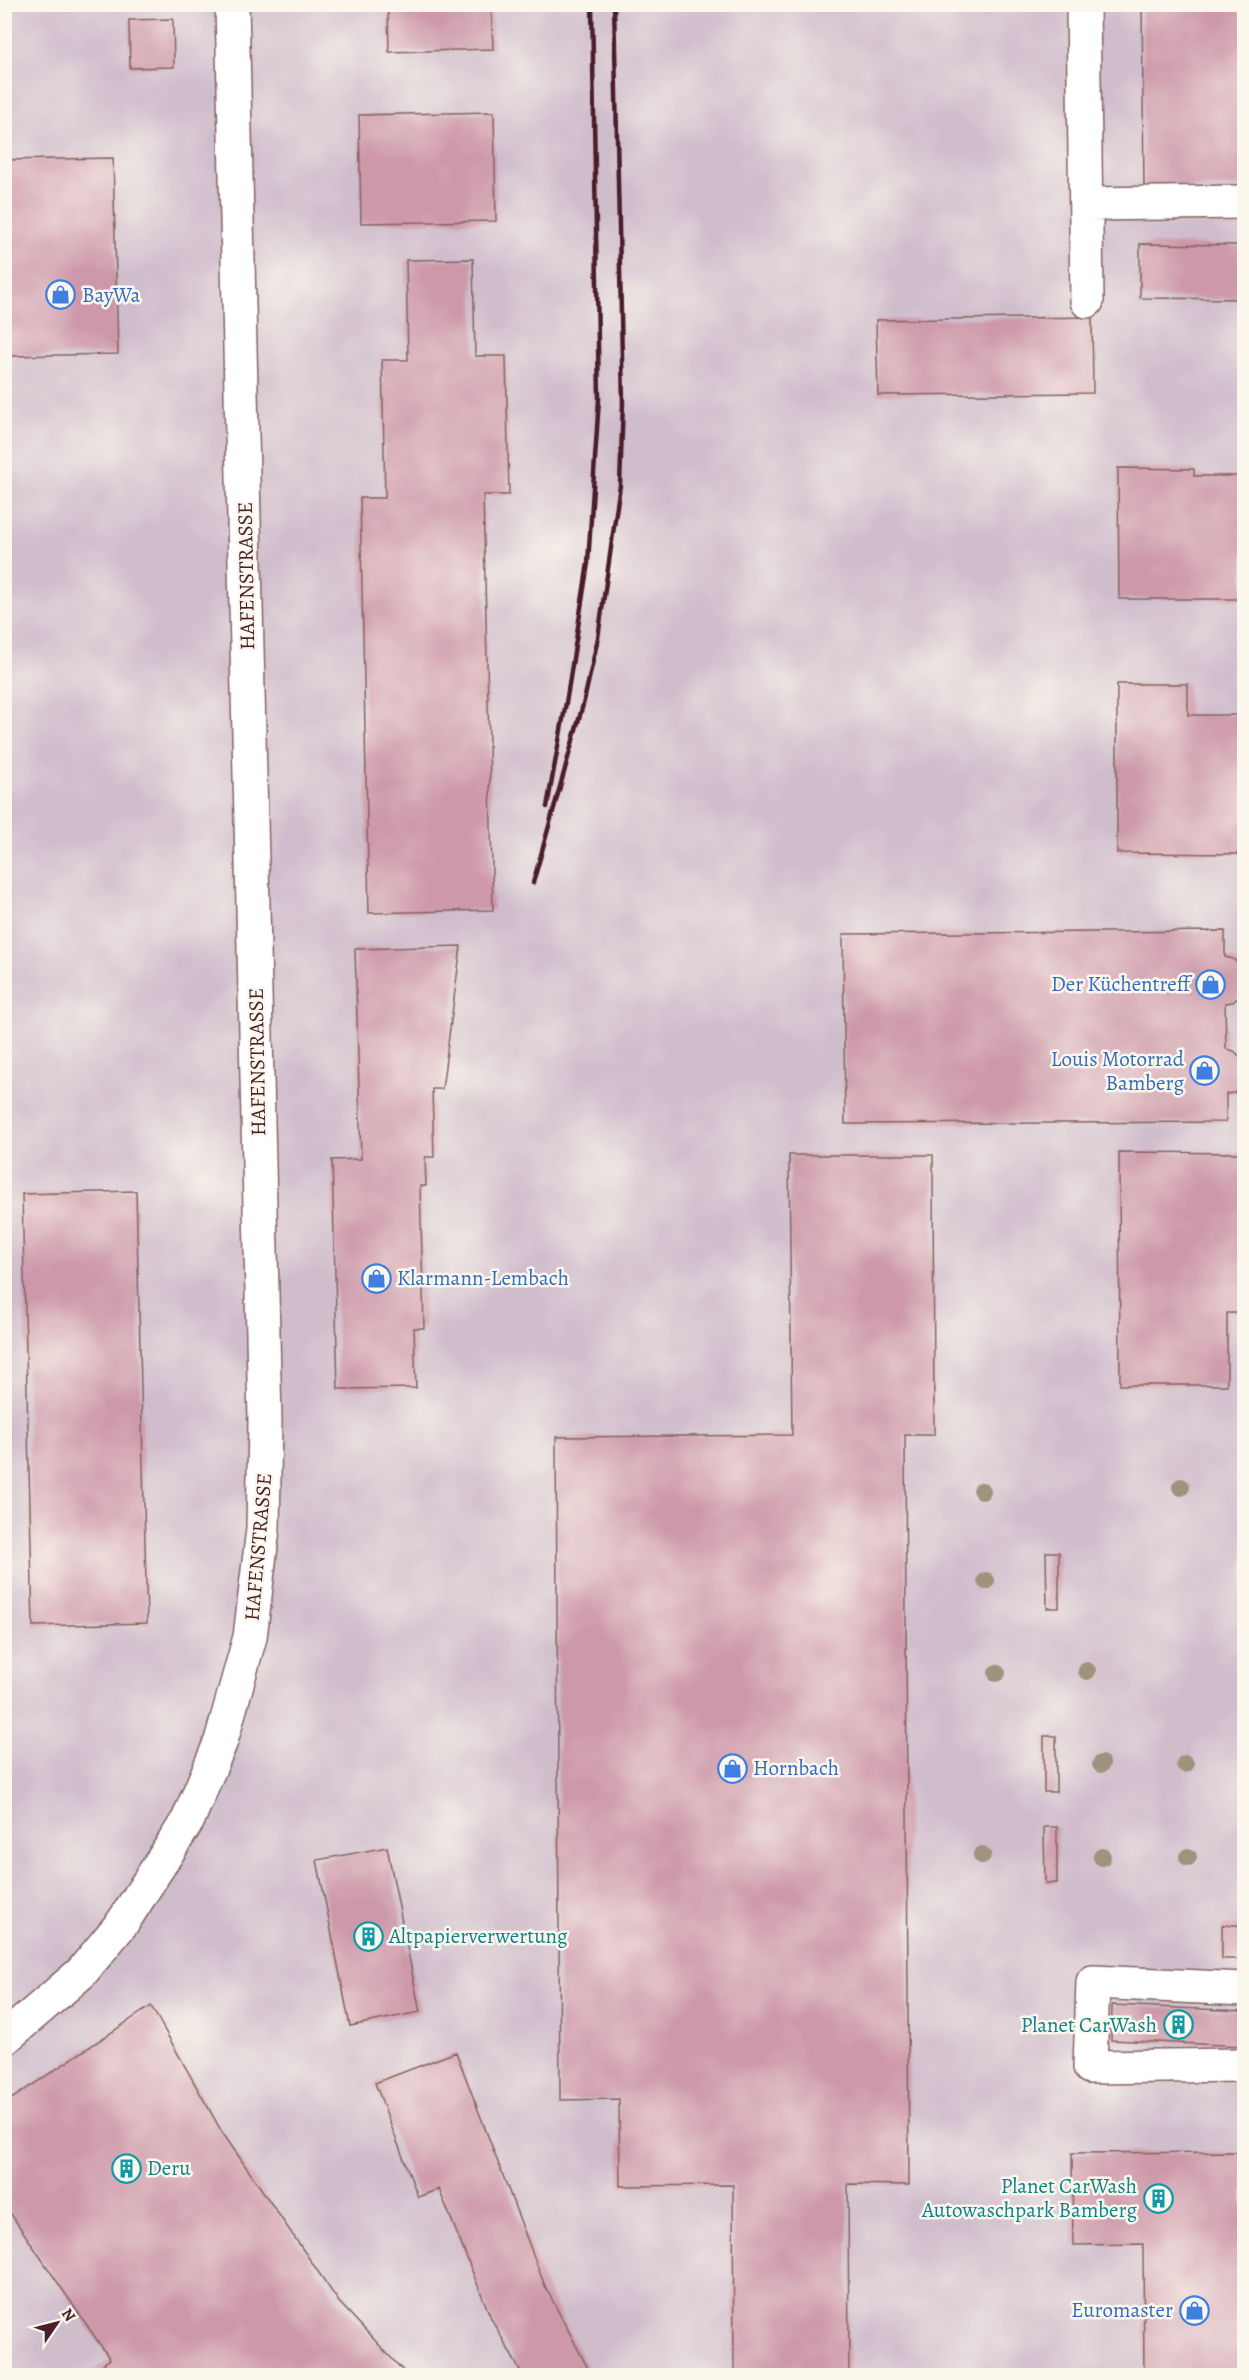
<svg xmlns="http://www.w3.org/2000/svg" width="1249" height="2380" font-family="Alegreya,serif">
<rect width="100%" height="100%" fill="#fbf7ec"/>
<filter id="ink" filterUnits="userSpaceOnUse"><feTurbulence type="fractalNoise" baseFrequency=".0167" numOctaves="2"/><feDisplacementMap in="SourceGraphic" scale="12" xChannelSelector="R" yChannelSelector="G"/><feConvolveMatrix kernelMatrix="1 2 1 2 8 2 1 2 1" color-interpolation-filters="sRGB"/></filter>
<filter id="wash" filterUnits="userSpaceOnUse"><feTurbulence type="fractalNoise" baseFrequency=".008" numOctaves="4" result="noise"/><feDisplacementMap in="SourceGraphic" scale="24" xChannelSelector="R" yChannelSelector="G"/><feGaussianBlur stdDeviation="1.35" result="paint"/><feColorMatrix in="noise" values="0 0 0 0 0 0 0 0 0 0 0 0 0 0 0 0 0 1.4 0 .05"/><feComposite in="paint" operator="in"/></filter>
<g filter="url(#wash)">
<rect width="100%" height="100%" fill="#eee2c2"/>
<path fill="#d0bdcc" d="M5 5H1244V2375H5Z"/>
<g id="blocks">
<path fill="#cd99aa" d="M388 4H491L493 49 389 52Z
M1142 4H1244V186L1144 188Z
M173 19 174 67 130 68 129 20Z
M494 112 496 221 361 223 359 115Z
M113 158 118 354 7 356 4 160Z
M1140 244 1244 245V299L1140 298Z
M473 259 475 356H506L509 495H483L493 910 369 913 360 498H385L382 360H408L406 260Z
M1092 317 1093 393 878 395 876 320Z
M1118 468 1194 469V476H1244V599H1119Z
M1117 684H1188V715H1244V854L1117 853Z
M1225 931V957L1233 959 1244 969V992L1233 1002 1225 1003 1226 1049 1234 1051 1244 1060V1084L1234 1093 1226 1094V1122L845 1124 843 934Z
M461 946 442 1089H432L434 1157H425L426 1186H420L424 1328H414L416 1388 338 1389 332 1160 361 1159 355 949Z
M1119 1152 1244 1153V1313H1227V1385H1120Z
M789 1155H933L934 1435H905L909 2185 848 2184 849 2376H734L733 2185 620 2186 619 2099 560 2100 556 1437 792 1435Z
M136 1191 147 1623 33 1626 22 1194Z
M1046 1552H1059V1608H1047Z
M1044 1736H1056V1792H1044Z
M1044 1827H1057V1883H1045Z
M387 1847 420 2012 350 2026 317 1860Z
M1222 1925H1244V1959H1222Z
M1112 2005 1244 2011V2046L1111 2040Z
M151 2006 222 2132 339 2302 408 2376H86L110 2359 4 2204V2104Z
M456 2052 545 2286 592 2376H523L491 2318 439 2189 418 2197 375 2083Z
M1244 2152V2376H1144L1143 2244 1073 2245 1072 2153Z"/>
</g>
</g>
<g filter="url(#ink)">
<use href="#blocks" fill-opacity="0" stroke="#836360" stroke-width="1.5"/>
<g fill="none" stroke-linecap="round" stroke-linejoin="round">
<defs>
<path id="minor" d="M1083 4 1087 301
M1086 204 1244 202
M1244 1989 1093 1982 1090 2067 1244 2065
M4 2039 81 1973 123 1922 188 1820 221 1741 250 1637 263 1529 265 1421 232 4"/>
</defs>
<use href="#minor" stroke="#836360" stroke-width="36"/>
<use href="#minor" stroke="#fff" stroke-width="33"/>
<path stroke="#4a1f2b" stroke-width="4.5" d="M547 807 567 697 588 563 599 399 592 4
M533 883 584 701 598 638 620 485 623 403 614 4"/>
</g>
<g fill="#9f937d">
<circle cx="1181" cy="1487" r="9"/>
<circle cx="982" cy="1491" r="9"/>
<circle cx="986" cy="1581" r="9"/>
<circle cx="1087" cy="1671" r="9"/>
<circle cx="997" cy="1673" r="9"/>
<circle cx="1101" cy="1764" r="9"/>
<circle cx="1185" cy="1764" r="9"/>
<circle cx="982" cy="1855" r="9"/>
<circle cx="1102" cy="1857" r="9"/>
<circle cx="1188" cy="1857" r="9"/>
</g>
</g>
<defs>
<symbol id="shop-ring" viewBox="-11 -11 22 22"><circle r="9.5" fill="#fbf7ec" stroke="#3f7fe0" stroke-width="1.5"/><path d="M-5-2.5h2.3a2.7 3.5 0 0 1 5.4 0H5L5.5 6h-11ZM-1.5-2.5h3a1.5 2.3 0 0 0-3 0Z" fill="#3f7fe0"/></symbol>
<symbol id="building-ring" viewBox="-11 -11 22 22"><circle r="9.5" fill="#fbf7ec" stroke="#0f9aa8" stroke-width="1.5"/><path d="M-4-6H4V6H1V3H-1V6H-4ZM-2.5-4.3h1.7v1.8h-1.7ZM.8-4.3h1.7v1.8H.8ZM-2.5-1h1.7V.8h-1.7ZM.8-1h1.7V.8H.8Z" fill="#0f9aa8"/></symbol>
</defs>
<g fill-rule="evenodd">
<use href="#shop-ring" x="44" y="278" width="33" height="33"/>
<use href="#shop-ring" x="1194" y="968" width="33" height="33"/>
<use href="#shop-ring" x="1188" y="1054" width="33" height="33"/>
<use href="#shop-ring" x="360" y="1262" width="33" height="33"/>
<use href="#shop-ring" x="716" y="1752" width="33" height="33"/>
<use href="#building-ring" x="352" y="1920" width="33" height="33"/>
<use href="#building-ring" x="1162" y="2008" width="33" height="33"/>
<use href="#building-ring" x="110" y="2152" width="33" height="33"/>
<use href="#building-ring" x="1142" y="2182" width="33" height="33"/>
<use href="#shop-ring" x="1178" y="2294" width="33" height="33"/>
</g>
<g text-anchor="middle" stroke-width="5" stroke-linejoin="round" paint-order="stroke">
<g font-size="21" fill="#366cbe" stroke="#fbf7ec" text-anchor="start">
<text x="82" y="302">BayWa</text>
<text x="1190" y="991" text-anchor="end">Der Küchentreff</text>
<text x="1184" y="1066" text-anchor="end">Louis Motorrad<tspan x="1184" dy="24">Bamberg</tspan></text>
<text x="397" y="1285">Klarmann-Lembach</text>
<text x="753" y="1775">Hornbach</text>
<text x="1173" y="2317" text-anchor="end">Euromaster</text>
</g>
<g font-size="21" fill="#4a1f2b" stroke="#fbf7ec">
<text transform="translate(246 576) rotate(-91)" y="7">HAFENSTRASSE</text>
<text transform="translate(257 1062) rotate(-91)" y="7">HAFENSTRASSE</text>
<text transform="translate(258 1547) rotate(-85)" y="7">HAFENSTRASSE</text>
</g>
<g font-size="21" fill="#0d838f" stroke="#fbf7ec" text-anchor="start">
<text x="389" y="1943">Altpapierverwertung</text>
<text x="1157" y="2032" text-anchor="end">Planet CarWash</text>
<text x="147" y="2175">Deru</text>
<text x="1137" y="2193" text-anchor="end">Planet CarWash<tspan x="1137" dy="24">Autowaschpark Bamberg</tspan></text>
</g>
</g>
<rect width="1249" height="2380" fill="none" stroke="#fbf7ec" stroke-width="24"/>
<g transform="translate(57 2323) rotate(55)" stroke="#fbf7ec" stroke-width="4.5" paint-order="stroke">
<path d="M0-4.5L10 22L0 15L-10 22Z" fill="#4a1f2b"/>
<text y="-9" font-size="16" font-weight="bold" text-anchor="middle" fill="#4a1f2b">N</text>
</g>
</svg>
